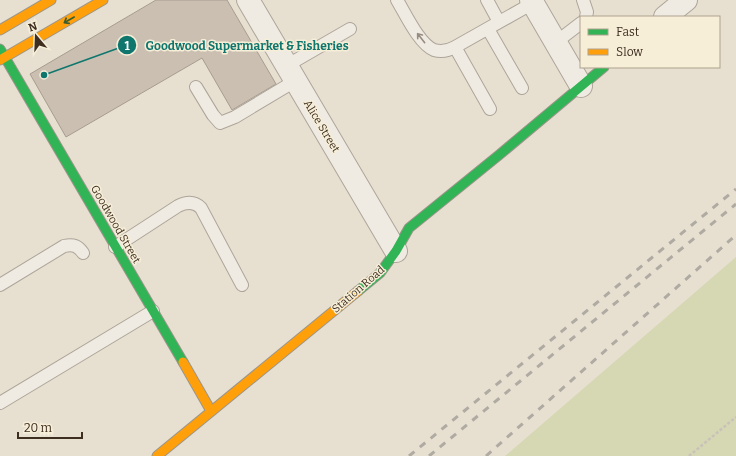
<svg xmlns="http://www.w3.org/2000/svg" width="736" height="456" font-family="Bitter,serif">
<rect width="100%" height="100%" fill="#e7e0d1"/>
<path fill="#d6d7b3" d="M736 257V456H505Z"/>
<path fill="#cbbfb2" stroke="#a89c90" d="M156 0H227L276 84 232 110 202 58 66 137 30 74Z"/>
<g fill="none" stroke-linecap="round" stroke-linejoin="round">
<defs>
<path id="lane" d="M397 0C405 13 419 44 434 50 441 52 448 51 455 47L533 3
M487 0 499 22
M583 0 587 12 586 17
M488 29 522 88
M555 43 581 23
M455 47 490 109
M286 66 350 29
M196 87 213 115 220 123 235 117 295 81
M115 247 178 206C186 202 194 201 201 208L242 285
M0 285 64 246C74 244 78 246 83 253
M0 403 153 311"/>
<path id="street" d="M248 0 396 251
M531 0 581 86
M665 17 686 0"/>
<path id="fast" d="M0 49 183 362
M358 291 380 273 396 251 409 228 499 155 604 67"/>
<path id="slow" d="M0 30 51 0
M0 60 103 0
M183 362 211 411
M157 456 358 291"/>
</defs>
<use href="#lane" stroke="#ada599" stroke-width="14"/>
<use href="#street" stroke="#ada599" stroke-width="24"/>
<use href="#fast" stroke="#9c958a" stroke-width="11"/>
<use href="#slow" stroke="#9c958a" stroke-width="11"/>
<path stroke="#c8c2b9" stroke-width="2.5" stroke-dasharray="3 2" stroke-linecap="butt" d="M689 456 736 417"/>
<use href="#lane" stroke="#efebe3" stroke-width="12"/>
<use href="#street" stroke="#efebe3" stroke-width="22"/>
<use href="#fast" stroke="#30b455" stroke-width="9"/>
<use href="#slow" stroke="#ff9f0a" stroke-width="9"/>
<path stroke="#afaaa2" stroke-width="3" stroke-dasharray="7 7" stroke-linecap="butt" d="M409 456 736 189
M429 456 736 204
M486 456 736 235"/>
</g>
<defs><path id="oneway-shaft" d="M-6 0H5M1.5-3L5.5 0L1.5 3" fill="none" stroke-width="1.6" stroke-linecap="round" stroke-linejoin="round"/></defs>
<use stroke="#385d33" href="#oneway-shaft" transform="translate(69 20) rotate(150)"/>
<use stroke="#968c82" href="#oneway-shaft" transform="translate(421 38) rotate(-128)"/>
<g text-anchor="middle" stroke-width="3" stroke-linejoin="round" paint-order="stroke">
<g font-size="11" fill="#3d2e20" stroke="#f7eed8">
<text transform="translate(322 126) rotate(59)" y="4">Alice Street</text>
<text transform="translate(116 224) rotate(60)" y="4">Goodwood Street</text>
<text transform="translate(358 289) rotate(-41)" y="4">Station Road</text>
</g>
</g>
<path fill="none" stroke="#0f766e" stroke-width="1.5" d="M44 75L127 45"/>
<g fill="#0f766e" stroke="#f7eed8" stroke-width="1.5">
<circle cx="44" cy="75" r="4"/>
<circle cx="127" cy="45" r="10"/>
</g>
<g font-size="12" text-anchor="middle" font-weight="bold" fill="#fff">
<text x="127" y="50">1</text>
</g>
<g font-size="12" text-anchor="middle" font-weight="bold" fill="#0f766e" stroke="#f7eed8" stroke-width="3" stroke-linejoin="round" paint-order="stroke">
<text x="247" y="50">Goodwood Supermarket &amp; Fisheries</text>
</g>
<rect x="580" y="16" width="140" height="52" fill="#f7eed8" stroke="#ada18e"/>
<rect x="588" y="29" width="20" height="6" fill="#30b455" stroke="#ada18e"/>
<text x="616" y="36" font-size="12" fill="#3d2e20">Fast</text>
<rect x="588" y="49" width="20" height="6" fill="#ff9f0a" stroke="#ada18e"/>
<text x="616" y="56" font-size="12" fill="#3d2e20">Slow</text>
<g transform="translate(36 36) rotate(341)" stroke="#f7eed8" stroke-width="3" paint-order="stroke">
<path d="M0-3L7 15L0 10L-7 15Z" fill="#3d2e20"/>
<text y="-6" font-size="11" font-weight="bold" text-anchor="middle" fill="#3d2e20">N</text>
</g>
<path d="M18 432v6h64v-6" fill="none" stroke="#3d2e20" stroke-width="2"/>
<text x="24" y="432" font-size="12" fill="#3d2e20" stroke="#f7eed8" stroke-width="3" paint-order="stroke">20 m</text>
</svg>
